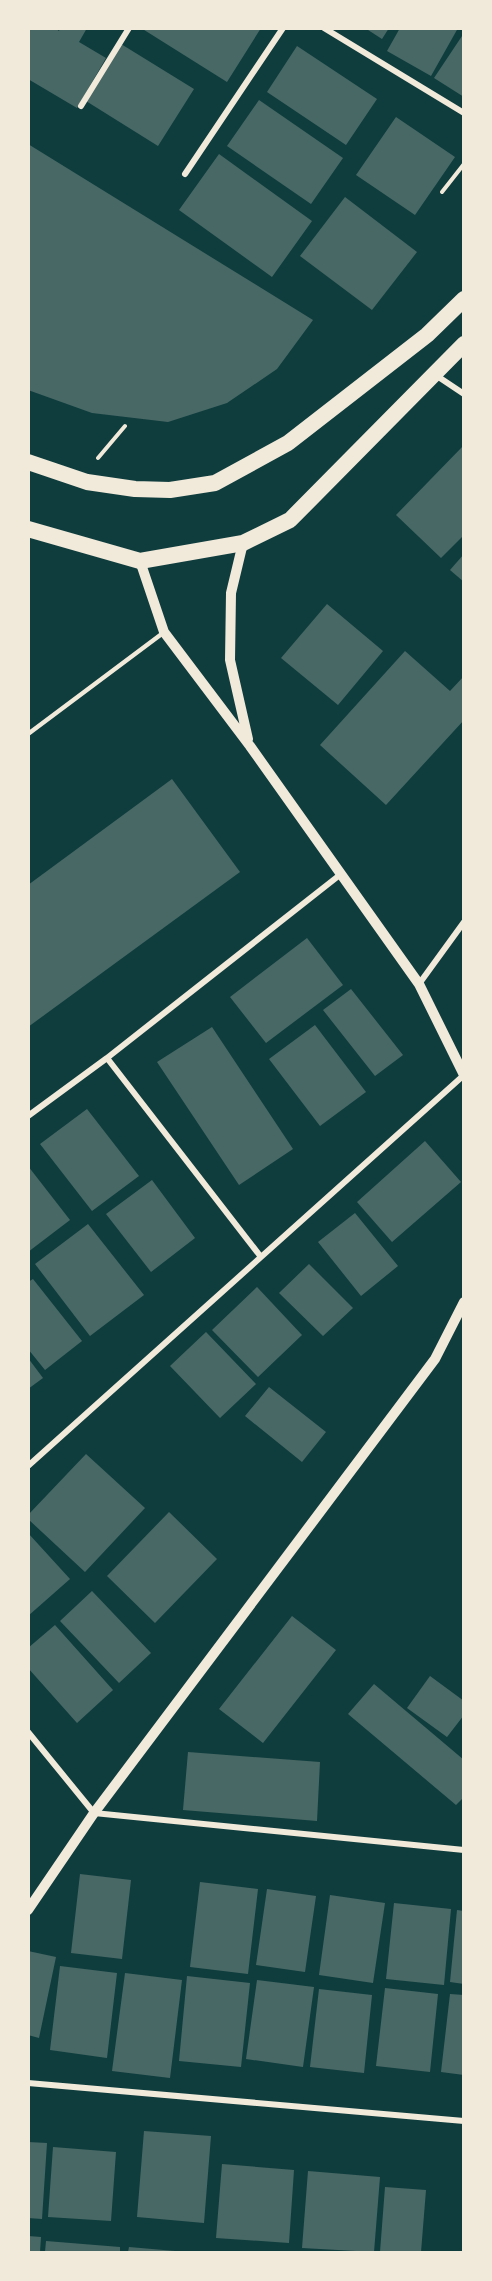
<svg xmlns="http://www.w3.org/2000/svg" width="492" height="2281" font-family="'Roboto Condensed',sans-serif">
<rect width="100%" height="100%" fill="#0f3d3e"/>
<path fill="#486865" d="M28 28H55L59 31 60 28H87L79 42 106 58 77 108 28 79Z
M141 28H261L227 82Z
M365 28H389L382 39Z
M400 28H458L431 76 387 51Z
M464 33V97L434 78Z
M121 44 194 89 158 146 86 101Z
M297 46 377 99 346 145 267 92Z
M259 100 343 158 311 204 227 146Z
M396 117 455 157 415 215 356 175Z
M28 144 313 320 277 369 227 403 168 422 92 413 28 390Z
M219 154 312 221 272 277 179 210Z
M345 197 417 252 372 310 300 256Z
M464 445V535L441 558 396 515Z
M464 554V582L450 570Z
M327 604 383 651 338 705 281 658Z
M405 651 450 691 464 676V720L386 805 320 745Z
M172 779 240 872 28 1027V885Z
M307 938 343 985 266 1043 230 997Z
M351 989 403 1055 375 1076 323 1010Z
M315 1025 366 1092 320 1126 269 1059Z
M212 1027 293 1149 239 1185 157 1062Z
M87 1109 139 1176 92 1211 40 1144Z
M425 1141 461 1182 392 1242 357 1202Z
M28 1166 70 1220 28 1252Z
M152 1180 195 1238 151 1272 106 1214Z
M355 1213 398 1266 361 1296 318 1242Z
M88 1224 144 1295 90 1336 35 1264Z
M309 1264 353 1308 323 1336 279 1293Z
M33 1279 82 1341 45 1370 28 1349V1282Z
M257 1287 302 1335 258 1377 212 1330Z
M206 1332 256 1384 220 1418 170 1366Z
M28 1358 43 1378 28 1389Z
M269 1387 326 1432 302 1462 245 1416Z
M86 1454 145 1508 85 1572 28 1519V1515Z
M169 1512 217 1559 155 1623 107 1576Z
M28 1533 70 1579 28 1616Z
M92 1591 151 1653 119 1683 60 1621Z
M292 1616 336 1650 263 1743 219 1709Z
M55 1625 113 1690 77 1723 28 1668V1648Z
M430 1676 464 1701V1715L447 1737 407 1708Z
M374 1684 464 1760V1797L456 1805 348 1714Z
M188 1752 320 1762 317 1821 183 1810Z
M80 1874 131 1880 122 1959 71 1953Z
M200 1882 258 1889 248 1974 190 1967Z
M267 1889 316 1896 305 1972 256 1965Z
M330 1895 385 1903 373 1983 319 1975Z
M394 1903 451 1909 444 1985 386 1979Z
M457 1910 464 1911V1984L450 1982Z
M28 1951 56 1957 39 2038 28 2035Z
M60 1966 117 1973 107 2058 50 2050Z
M125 1973 182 1980 170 2078 112 2071Z
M187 1976 250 1983 241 2067 179 2061Z
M257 1980 314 1987 303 2067 246 2059Z
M385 1988 438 1994 430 2072 376 2066Z
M319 1989 372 1995 364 2073 310 2067Z
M450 1994 464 1995V2075L441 2072Z
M144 2131 211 2136 204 2223 137 2217Z
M28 2142 47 2143 42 2219 28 2218Z
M53 2147 116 2152 111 2221 48 2217Z
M222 2164 294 2170 289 2243 216 2238Z
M308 2171 380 2177 374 2252 302 2248Z
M385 2187 426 2190 421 2252H380Z
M28 2236 41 2237 40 2252H28Z
M46 2241 120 2247V2252H45Z
M129 2247 175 2251V2252H128Z"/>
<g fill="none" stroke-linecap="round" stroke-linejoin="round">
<path stroke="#f1e9da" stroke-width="4" d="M442 192 464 164
M98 458 125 426"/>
<path stroke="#f1e9da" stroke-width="4.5" d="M28 734 163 633"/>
<path stroke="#f1e9da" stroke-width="6" d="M324 28 464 113
M81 106 129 28
M185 174 283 28
M434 374 464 394
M419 984 464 922
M107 1058 261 1257
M28 1116 107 1058 341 874
M28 1466 464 1075
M28 1732 94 1813 464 1850
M28 2083 464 2121"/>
<path stroke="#f1e9da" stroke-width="10" d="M243 543 231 593 230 660 248 739
M140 561 164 632 250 746 419 984 464 1075
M28 1910 94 1813 435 1359 464 1302"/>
<path stroke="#f1e9da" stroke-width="16" d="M28 462 87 482 135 489 170 490 215 483 288 443 427 335 464 299
M28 529 140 561 243 543 290 520 464 344"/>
</g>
<rect width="492" height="2281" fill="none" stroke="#f1e9da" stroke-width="60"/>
</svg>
